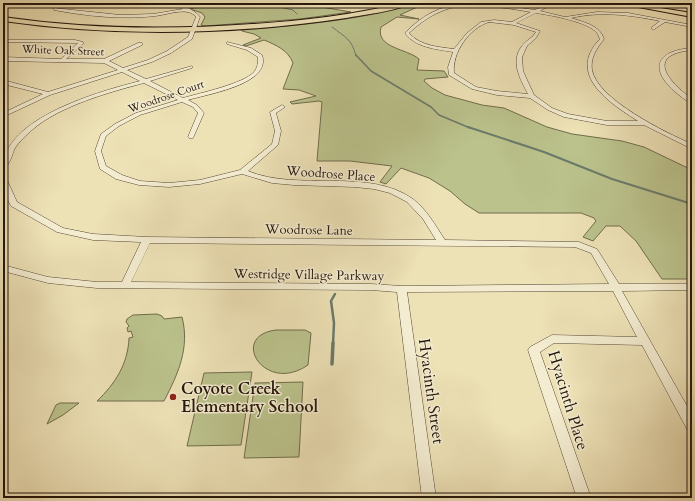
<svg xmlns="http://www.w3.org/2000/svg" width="695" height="501" font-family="Cardo,serif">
<rect width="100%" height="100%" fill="#ede1b6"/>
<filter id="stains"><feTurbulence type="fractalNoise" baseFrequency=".005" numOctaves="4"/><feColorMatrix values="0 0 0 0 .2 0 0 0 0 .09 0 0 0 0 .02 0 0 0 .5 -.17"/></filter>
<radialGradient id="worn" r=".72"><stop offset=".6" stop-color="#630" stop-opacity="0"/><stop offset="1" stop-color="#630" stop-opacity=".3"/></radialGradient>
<path fill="#bbc28c" stroke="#706c4c" d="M200 3H298L351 12 300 19 205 26 201 25 205 17 202 13 190 9 206 5Z
M419 3H426L400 15 419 19 397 17 381 27C375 48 408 49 419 59L417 70 444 71 448 77 425 79 424 81 432 88 445 95 482 105 504 108 547 127 572 134 622 141 644 147 692 170V279H662L636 241 620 226H606L593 241 583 237 596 221 594 218 581 213H479L465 204 450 191 429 178 401 168 386 184 380 182 392 166 350 161H317L322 102 319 101 292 104 290 102 316 96 299 90 283 89 293 63C288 50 276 45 264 40L246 46 243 45 261 38 254 34 242 31 241 30C301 25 362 20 419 3Z
M157 314 162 316 164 319 182 317C190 348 178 374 164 401H97C115 384 128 364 129 338L133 337 131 331 128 332 127 328 129 326 126 322 127 319 133 315Z
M276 330H305L311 333 308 365C265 395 228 336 276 330Z
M252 372 241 445 187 446 204 373Z
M303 382 299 457 244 458 255 383Z
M60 403H79L63 415 47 424 56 405Z"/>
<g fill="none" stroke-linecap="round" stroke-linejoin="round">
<path stroke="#6b7a6a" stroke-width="1" d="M261 3 293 10 297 14
M332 27C345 37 352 39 356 56"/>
<path stroke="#6b7a6a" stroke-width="1.5" d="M356 55 371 71 431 107 439 115 470 128"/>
<path stroke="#6b7a6a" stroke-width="2" d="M468 127 544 152 612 179 692 204"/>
<path stroke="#6b7a6a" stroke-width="2.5" d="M333 344 334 323 331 301 335 294"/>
<path stroke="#6b7a6a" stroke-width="3.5" d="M332 364 333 343"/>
<defs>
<path id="minor" d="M169 3C179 3 194 9 200 17L192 39 171 53 152 62 127 70 146 79 192 66V68L150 81 183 98C200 93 243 84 254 72 258 67 258 62 258 57L247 50 227 44V42L251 48 262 55C272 84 208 94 188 100L197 105 204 113 193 138H189L188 137 198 113 193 107 182 102 140 115 119 126 106 136 101 151 106 166 122 175 140 181 169 183 200 180 240 170 272 144 275 131 270 112 282 105 285 107 276 113 281 131 278 145 248 171C298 192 368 167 413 199 427 210 435 225 445 240L579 242 597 249 619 284H692V290L622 291 692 415V433L688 431 642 345 554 343 540 352 591 498H577L528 350 530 347 552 335 637 337 613 291 407 292 436 498H422L397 292 371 290 97 288 48 283 3 271V265L48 277 97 282H122L141 242 93 240 57 232 11 206 3 191V178L7 180 17 202 63 228 93 234 147 237 436 240 423 219 407 202 390 193 374 189 355 187 294 185 272 183 242 174 200 184 169 187 139 185 116 179 100 169 95 151 101 134 115 124 136 113 178 100 144 83C110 92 59 106 32 130 26 135 19 142 15 148 12 154 10 166 3 168 3 118 101 91 140 81L122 72 50 95 3 117V113L43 94 3 84V80L48 92 118 70 104 63 3 61V57L61 59 78 43 3 42V40H75L83 42V44L66 59H104L138 43H142V45L109 61 123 68 148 60 167 51 188 37 196 17C188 6 167 15 155 16 122 20 86 16 54 10V8L120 15 153 14 183 9ZM150 243 575 247 591 253 609 284 402 286 371 284 131 282Z
M465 3 506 6 535 10 549 3H554L540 11 565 17 597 12 628 13 692 25V27L665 22 653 30 651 28 660 21C630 15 601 11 571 18 583 22 600 25 604 39 597 48 590 58 592 70 597 99 666 133 692 144V149L644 125H607L564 117 548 110 530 98 497 95 472 89 449 75 448 67 453 52C436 49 416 48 405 33 421 16 441 5 465 3ZM467 5 506 8 531 12 512 22 494 20 481 22 467 33 454 49C439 47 420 46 409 33 426 17 444 7 467 5ZM536 13C550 15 589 22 597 33 598 34 599 38 600 39 566 74 609 103 638 121H607L568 114 552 108 534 95 523 71 522 57 527 46 536 38 540 31 516 23ZM489 22 514 25 536 32C533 38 526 40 522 46 510 61 520 79 528 94L497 91 476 87 454 73C452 53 469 28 489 22Z
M692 48V50C644 55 669 82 692 99V104C686 101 679 95 674 91 647 66 660 50 692 48Z"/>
<path id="major" d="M402 3H411C398 11 362 15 346 18 233 35 116 37 3 21V17C86 29 168 30 252 24 302 21 353 15 402 3Z
M617 3H629L692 13V17Z"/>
</defs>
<use href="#minor" stroke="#564836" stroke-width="1"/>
<use href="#major" stroke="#24150b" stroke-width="2"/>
<use href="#minor" fill="#f3ecd0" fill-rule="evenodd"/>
<use href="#major" fill="#ede1b6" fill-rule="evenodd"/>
</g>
<circle fill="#8f2418" stroke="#f3ecd0" stroke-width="1.5" cx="173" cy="397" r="4"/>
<g text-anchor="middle" stroke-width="3" stroke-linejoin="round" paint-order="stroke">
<g font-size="11" fill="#24150b" stroke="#f3ecd0">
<text transform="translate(63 50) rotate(2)" y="4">White Oak Street</text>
<text transform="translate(166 96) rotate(-19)" y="4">Woodrose Court</text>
</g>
<g font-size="13" fill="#24150b" stroke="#f3ecd0">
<text transform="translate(331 173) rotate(4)" y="5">Woodrose Place</text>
<text transform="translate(309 229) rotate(1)" y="5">Woodrose Lane</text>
<text transform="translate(309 274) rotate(1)" y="5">Westridge Village Parkway</text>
</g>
<g font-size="16" font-weight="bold" fill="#24150b" stroke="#f3ecd0" text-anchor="start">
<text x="181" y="394">Coyote Creek<tspan x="181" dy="18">Elementary School</tspan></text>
</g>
<g font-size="16" fill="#24150b" stroke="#f3ecd0">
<text transform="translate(432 391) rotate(82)" y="6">Hyacinth Street</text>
<text transform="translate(569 400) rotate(73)" y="6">Hyacinth Place</text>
</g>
</g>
<rect width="695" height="501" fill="none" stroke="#ede1b6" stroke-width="16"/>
<rect x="4" y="4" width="687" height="493" fill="none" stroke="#24150b" stroke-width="2"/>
<rect x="8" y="8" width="679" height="485" fill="none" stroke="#24150b"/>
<rect width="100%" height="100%" filter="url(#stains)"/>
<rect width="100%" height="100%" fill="url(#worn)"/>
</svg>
